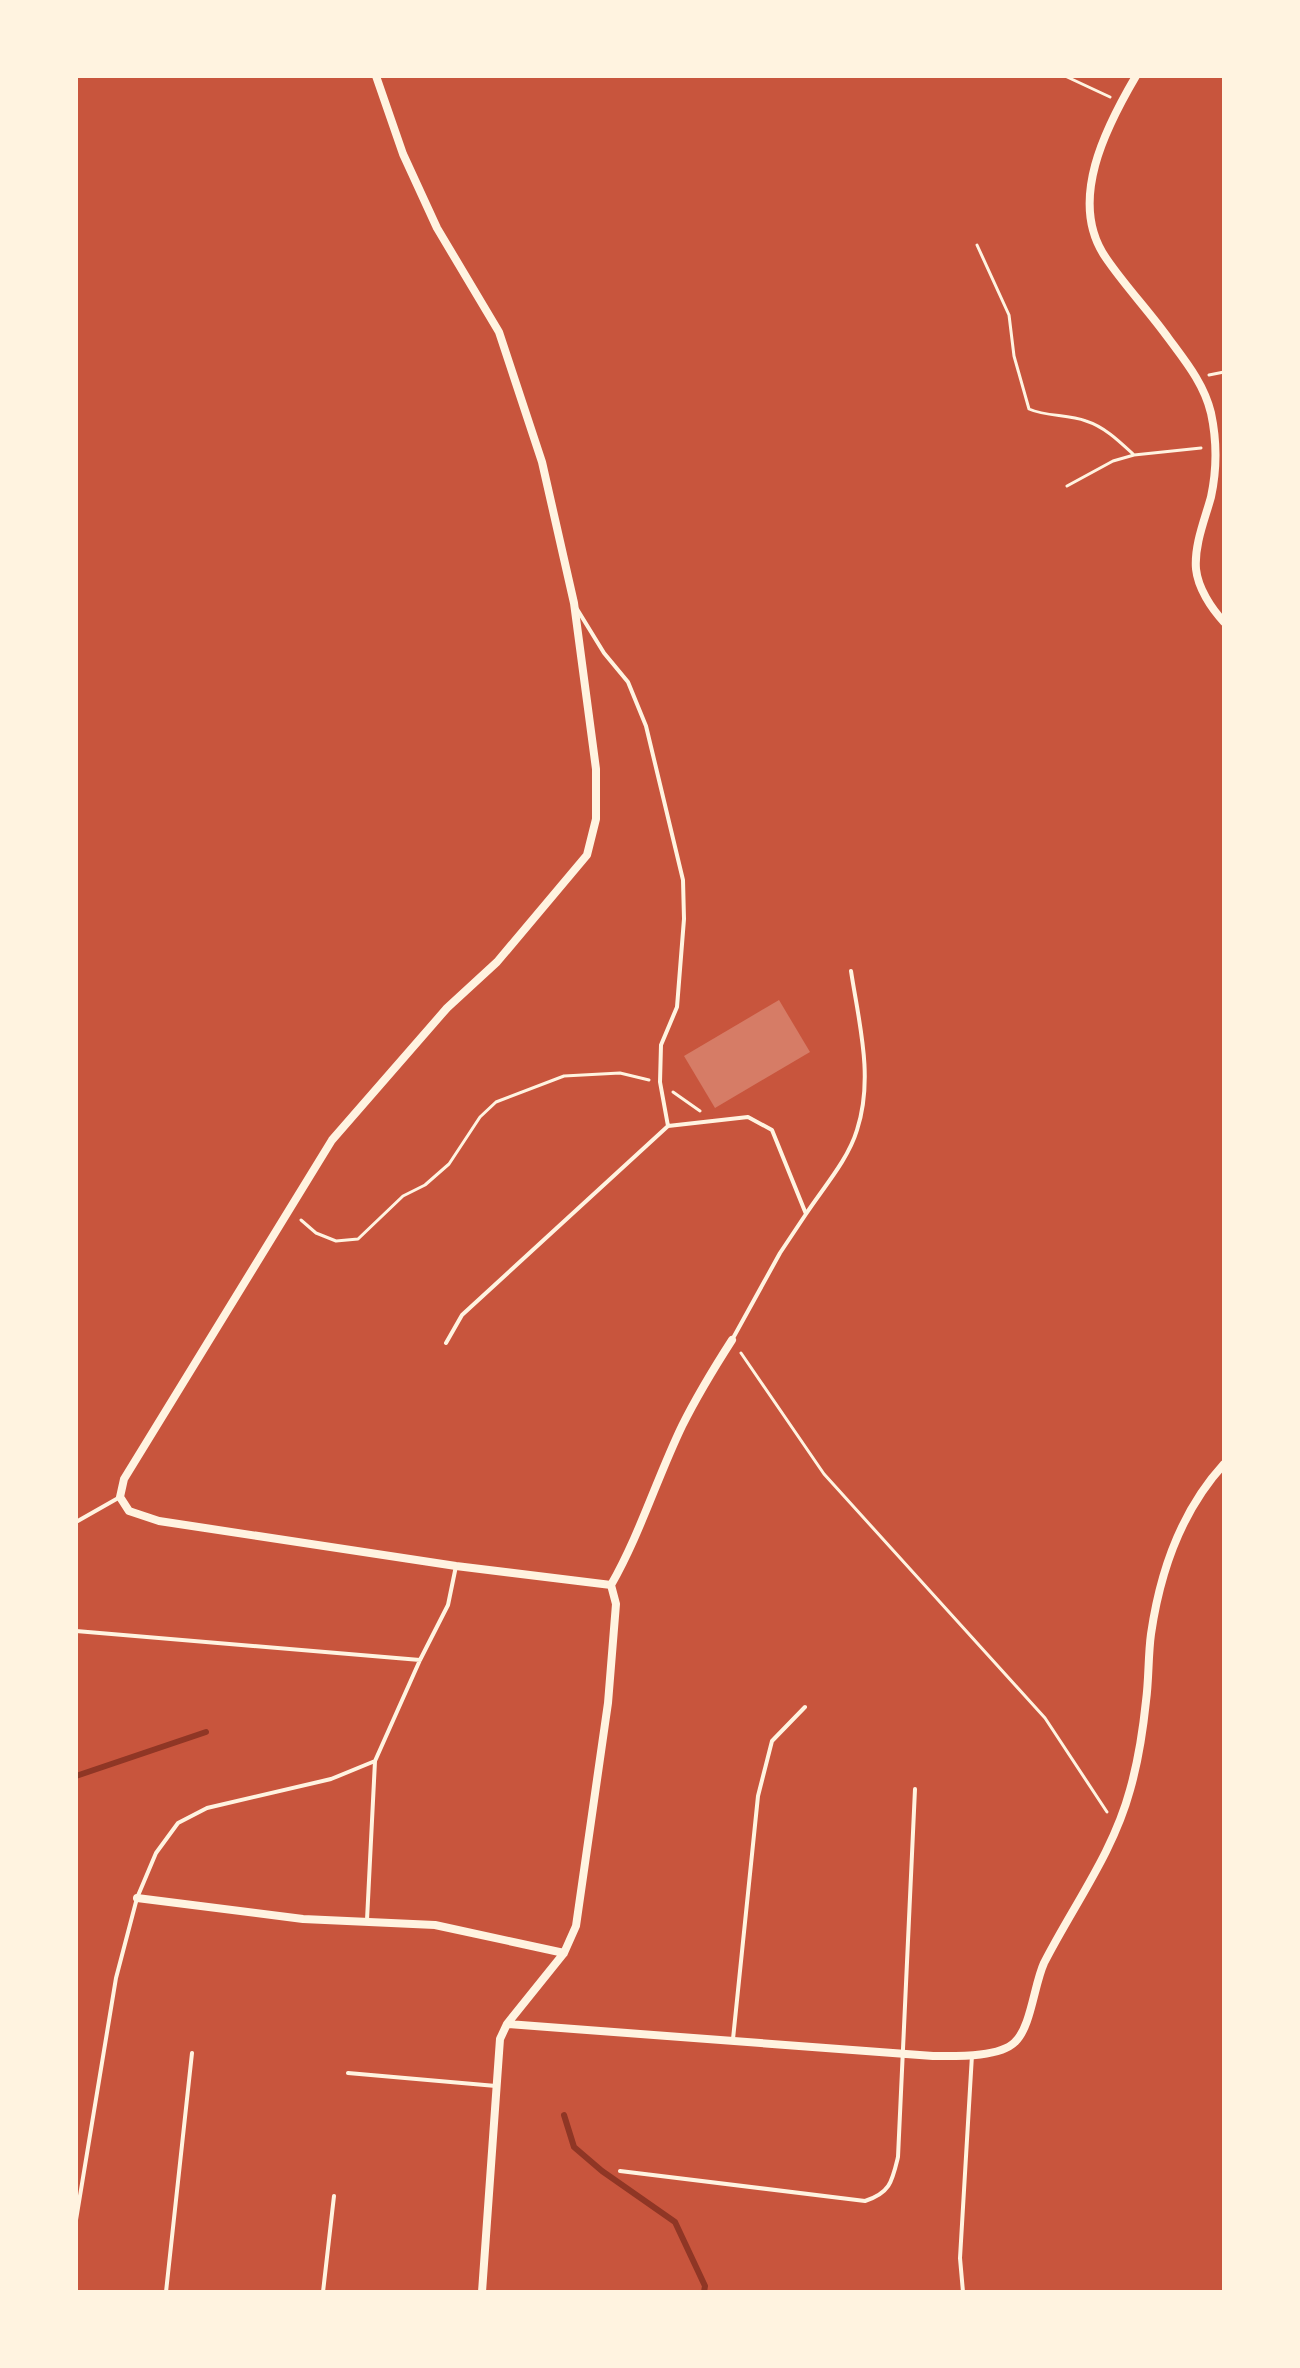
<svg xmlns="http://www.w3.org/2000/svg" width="1300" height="2368" font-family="'Public Sans',sans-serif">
<rect width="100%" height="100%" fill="#c8553d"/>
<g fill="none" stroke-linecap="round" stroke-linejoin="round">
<path stroke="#8f3625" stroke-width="6" d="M76 1776 206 1732
M564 2115 574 2147 602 2171 675 2222 705 2286 704 2292"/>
</g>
<path fill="#d67c66" d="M779 1000 810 1052 715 1108 684 1056Z"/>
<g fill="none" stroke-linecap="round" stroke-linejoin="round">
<path stroke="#fff3e0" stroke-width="3" d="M1065 76 1110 97
M977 245 1009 315 1014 356 1029 409C1047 417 1068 414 1086 421 1105 427 1120 442 1134 455
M1209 375 1224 372
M1067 486 1113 461 1134 455 1201 448
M673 1092 700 1111
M301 1220 316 1233 336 1241 358 1239 403 1196 425 1185 449 1164 480 1117 496 1102 564 1076 620 1073 649 1080
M741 1353 824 1474 1045 1718 1107 1812"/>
<path stroke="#fff3e0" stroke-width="4" d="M577 609 604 653 628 682 646 726 683 880 684 919 677 1007 661 1045 660 1082 668 1126 748 1117 772 1130 806 1214 780 1253 732 1340
M806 1214C823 1188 848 1160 857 1130 874 1078 859 1023 851 971
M446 1343 462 1315 668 1126
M76 1522 120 1497
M76 1631 420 1660
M367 1920 375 1761
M733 2039 758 1796 772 1741 805 1707
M348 2073 496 2086
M620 2171 865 2201C890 2193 892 2182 898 2157L915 1789
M76 2220 116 1978 137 1898 156 1853 178 1823 207 1808 331 1779 375 1761 420 1660 448 1605 456 1566
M166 2292 192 2053
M323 2292 334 2196
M963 2292 960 2258 972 2055"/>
<path stroke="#fff3e0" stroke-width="8" d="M376 76 403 154 437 228 499 332 542 462 574 603 596 769V819L587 855 497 962 447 1008 332 1140 124 1479 120 1497 129 1511 159 1521 456 1566 611 1585
M1136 76C1106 127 1067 202 1106 258 1125 286 1149 311 1169 339 1186 362 1204 384 1211 413 1217 441 1217 469 1211 497 1205 519 1194 545 1196 569 1198 588 1211 608 1224 622
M137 1898 303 1919 435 1925 564 1953
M507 2024 564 1953 576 1926 608 1703 616 1604 611 1585C640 1534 657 1478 682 1426 697 1396 714 1368 732 1340
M482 2292 500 2039 507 2024 933 2056C954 2056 999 2058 1015 2042 1031 2027 1034 1985 1044 1963 1073 1906 1113 1853 1130 1790 1138 1762 1143 1730 1146 1701 1149 1679 1148 1656 1151 1634 1160 1572 1181 1511 1224 1464"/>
</g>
<rect width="1300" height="2368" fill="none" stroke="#fff3e0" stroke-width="156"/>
</svg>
